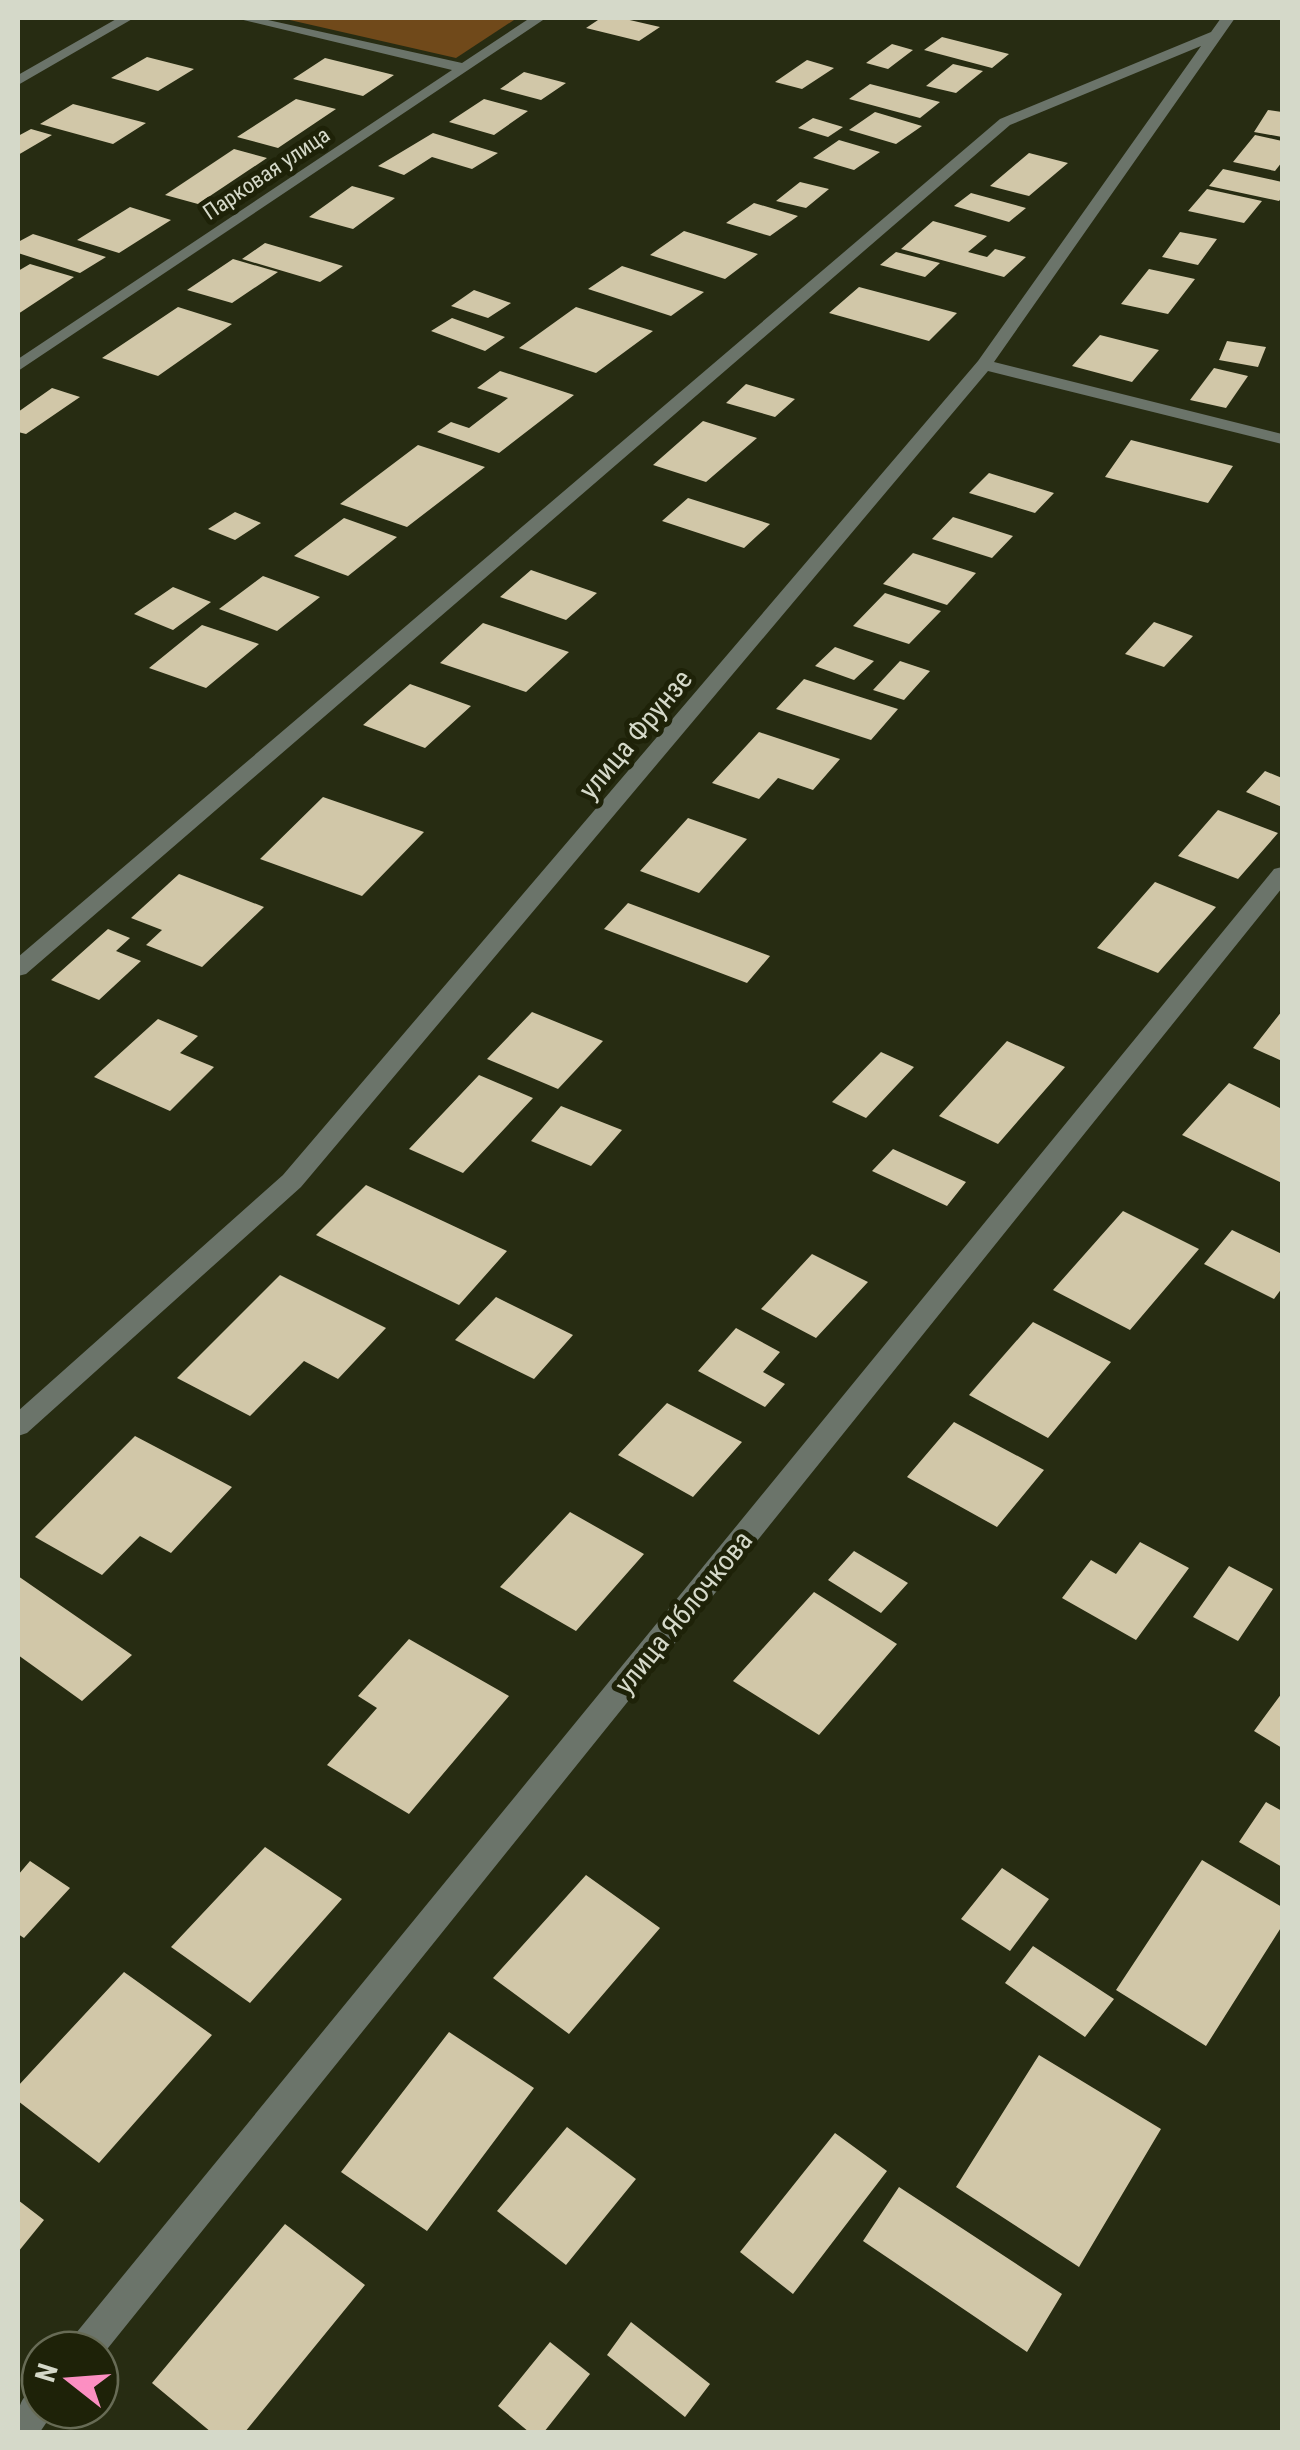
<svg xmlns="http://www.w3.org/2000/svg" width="1300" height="2450" font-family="'Roboto Condensed',sans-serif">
<rect width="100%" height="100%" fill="#272c12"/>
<path fill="#70491a" d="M281 18H517L456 58Z"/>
<path fill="#d1c7a8" d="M601 18H621L660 27 639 41 586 28Z
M942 37 1009 54 992 68 924 50Z
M892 44 913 50 888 69 866 63Z
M147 57 194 69 158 91 111 78Z
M325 58 394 75 363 96 293 79Z
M807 60 834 68 802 89 775 82Z
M953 64 983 71 956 93 926 86Z
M524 72 566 83 541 100 500 89Z
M870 84 940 102 920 118 849 99Z
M296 99 336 109 278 148 237 137Z
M484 99 528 111 494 135 449 122Z
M73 104 146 123 113 144 40 124Z
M1268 110 1282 112V137L1254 132Z
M875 112 922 126 896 144 849 130Z
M813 118 843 127 828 137 798 128Z
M31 129 52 135 18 155V136Z
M433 133 498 153 472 169 432 157 404 175 378 166Z
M1255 135 1282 141V162L1275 171 1233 162Z
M839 140 880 152 854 170 813 158Z
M234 149 267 158 198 204 165 195Z
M1029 153 1068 163 1029 196 990 186Z
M1223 169 1282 182V197L1279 201 1209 186Z
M800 182 829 189 806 208 776 201Z
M352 186 395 198 353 229 309 217Z
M1207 189 1262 201 1244 223 1188 211Z
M971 193 1026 208 1009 222 954 206Z
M754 203 798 216 770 236 726 223Z
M130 207 171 220 119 253 77 240Z
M933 221 987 236 968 252 987 257 995 249 1026 257 1004 277 901 249Z
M684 231 758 254 725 279 650 255Z
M1180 232 1217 239 1198 265 1162 257Z
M33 234 106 257 80 273 18 253V242Z
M265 243 343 266 320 282 242 259Z
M896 252 940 263 925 277 880 265Z
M233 259 278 272 232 303 187 290Z
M30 264 74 277 18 314V271Z
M622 266 704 292 671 316 588 289Z
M1149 269 1195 279 1168 314 1121 304Z
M859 287 957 313 929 341 829 313Z
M474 290 511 303 488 318 451 306Z
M178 307 232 324 158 376 102 358Z
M576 307 653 331 596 373 519 348Z
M452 318 505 337 485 351 431 331Z
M1100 335 1159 350 1132 382 1072 366Z
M1227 341 1266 347 1258 367 1219 360Z
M1214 368 1248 376 1226 408 1190 400Z
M500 371 574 395 499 453 437 432 451 422 469 428 508 398 477 388Z
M746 384 795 399 775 417 726 403Z
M52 388 80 397 26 434 18 432V412Z
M703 421 757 438 706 482 653 465Z
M1131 440 1233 466 1208 503 1105 477Z
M418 445 485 467 407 527 340 504Z
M989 473 1054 493 1035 513 969 493Z
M688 498 770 524 744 548 662 521Z
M235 512 261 523 235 540 208 529Z
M953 517 1013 536 992 558 932 539Z
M344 518 397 537 348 576 294 556Z
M913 553 976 573 947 605 883 584Z
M531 570 597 593 566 620 500 597Z
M263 576 320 597 277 631 219 609Z
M173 587 211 602 173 630 134 614Z
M885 593 941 611 909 644 853 626Z
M1154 622 1193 636 1164 667 1125 654Z
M483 623 569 652 526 692 440 663Z
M202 625 259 644 206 688 149 668Z
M835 647 874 661 854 680 815 666Z
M900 661 930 671 904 700 873 690Z
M804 679 898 709 871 740 776 709Z
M410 684 471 706 425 748 363 725Z
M759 732 840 759 813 790 778 778 759 799 712 783Z
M1265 771 1282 778V807L1246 792Z
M323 797 424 832 362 896 260 859Z
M1218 810 1278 833 1238 879 1178 856Z
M688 818 747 839 699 893 640 871Z
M179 874 264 907 202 967 146 945 162 930 131 918Z
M1155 882 1216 907 1158 973 1097 948Z
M628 903 770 956 747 983 604 929Z
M108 929 130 938 116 951 141 961 99 1000 51 980Z
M1282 1011V1061L1253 1048Z
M532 1012 603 1041 558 1089 487 1059Z
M158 1019 198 1036 180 1053 214 1067 170 1111 94 1077Z
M1007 1041 1065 1067 998 1144 939 1116Z
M881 1052 914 1067 866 1118 832 1102Z
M479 1075 533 1098 463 1173 409 1149Z
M1229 1083 1282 1109V1183L1182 1135Z
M561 1106 622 1130 591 1166 531 1141Z
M893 1149 966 1182 947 1206 872 1171Z
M366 1185 507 1251 459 1305 316 1235Z
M1123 1211 1199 1249 1130 1330 1053 1290Z
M1232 1230 1282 1254V1288L1274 1299 1204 1264Z
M812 1254 868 1282 816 1338 761 1309Z
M280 1275 386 1328 338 1379 304 1361 250 1416 177 1378Z
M496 1297 573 1335 534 1379 455 1340Z
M1033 1322 1111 1362 1048 1438 969 1395Z
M736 1328 780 1352 763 1372 785 1384 765 1407 698 1371Z
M667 1403 742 1442 693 1497 618 1455Z
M954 1422 1044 1470 997 1527 907 1477Z
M135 1436 232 1487 171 1553 140 1536 102 1575 35 1537Z
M570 1512 644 1554 576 1631 500 1587Z
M1140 1542 1189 1568 1136 1640 1062 1598 1091 1560 1116 1574Z
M854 1551 908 1583 881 1613 828 1580Z
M1229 1566 1273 1589 1238 1641 1193 1617Z
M18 1576 132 1655 82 1701 18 1655Z
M814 1592 897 1644 819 1735 733 1681Z
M409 1639 509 1696 409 1814 327 1765 377 1708 358 1696Z
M1282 1693V1748L1254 1731Z
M1266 1802 1282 1811V1867L1239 1842Z
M265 1847 342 1899 250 2003 171 1947Z
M1202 1860 1282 1907V1926L1206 2046 1116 1990Z
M30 1861 70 1888 24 1938 18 1934V1875Z
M1002 1868 1049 1899 1010 1951 961 1919Z
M586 1875 660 1928 569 2034 493 1978Z
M1033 1946 1114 1999 1085 2037 1005 1983Z
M124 1972 212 2035 99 2163 18 2101V2086Z
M449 2032 534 2088 427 2231 341 2172Z
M1039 2055 1161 2129 1079 2267 956 2187Z
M567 2127 636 2179 566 2265 497 2211Z
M835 2133 887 2171 793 2294 740 2252Z
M899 2187 1062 2294 1027 2352 863 2241Z
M18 2200 44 2220 18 2252Z
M285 2224 365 2285 245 2432H211L152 2383Z
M631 2322 710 2384 685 2417 607 2355Z
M550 2342 590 2374 544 2432H529L498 2406Z"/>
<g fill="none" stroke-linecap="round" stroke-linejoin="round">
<path fill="#6b746a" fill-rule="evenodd" d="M118 18H134L18 85V75Z
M235 18H259L462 63 530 18H546L18 371V359L452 70Z
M1221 18H1235L994 362 1282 434V444L988 371 301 1187 27 1433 18 1436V1411L283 1175 978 361 1201 46 1010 125 26 974 18 976V957L1000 119 1211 32Z
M1282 867V888L100 2358V2350H66L72 2338 1274 869Z
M40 2386V2410H55L40 2432H18C18 2410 17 2396 40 2386Z"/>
</g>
<g text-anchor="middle" stroke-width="10" stroke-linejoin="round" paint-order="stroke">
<g font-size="22" fill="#d5d9c9" stroke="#1e2208">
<text transform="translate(266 173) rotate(-34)" y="8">Парковая улица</text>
</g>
<g font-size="28" fill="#d5d9c9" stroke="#1e2208">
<text transform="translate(635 734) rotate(-50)" y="10">улица Фрунзе</text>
<text transform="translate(683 1612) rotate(-51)" y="10">улица Яблочкова</text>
</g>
</g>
<rect width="1300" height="2450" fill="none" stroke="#d5d9c9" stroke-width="40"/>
<g transform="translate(70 2380) rotate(287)"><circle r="48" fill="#1e2208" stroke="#676b55" stroke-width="2.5"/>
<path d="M0-8L18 38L0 25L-18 38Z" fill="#fc8fc2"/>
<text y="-15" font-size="28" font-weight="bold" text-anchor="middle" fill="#d5d9c9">N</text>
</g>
</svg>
